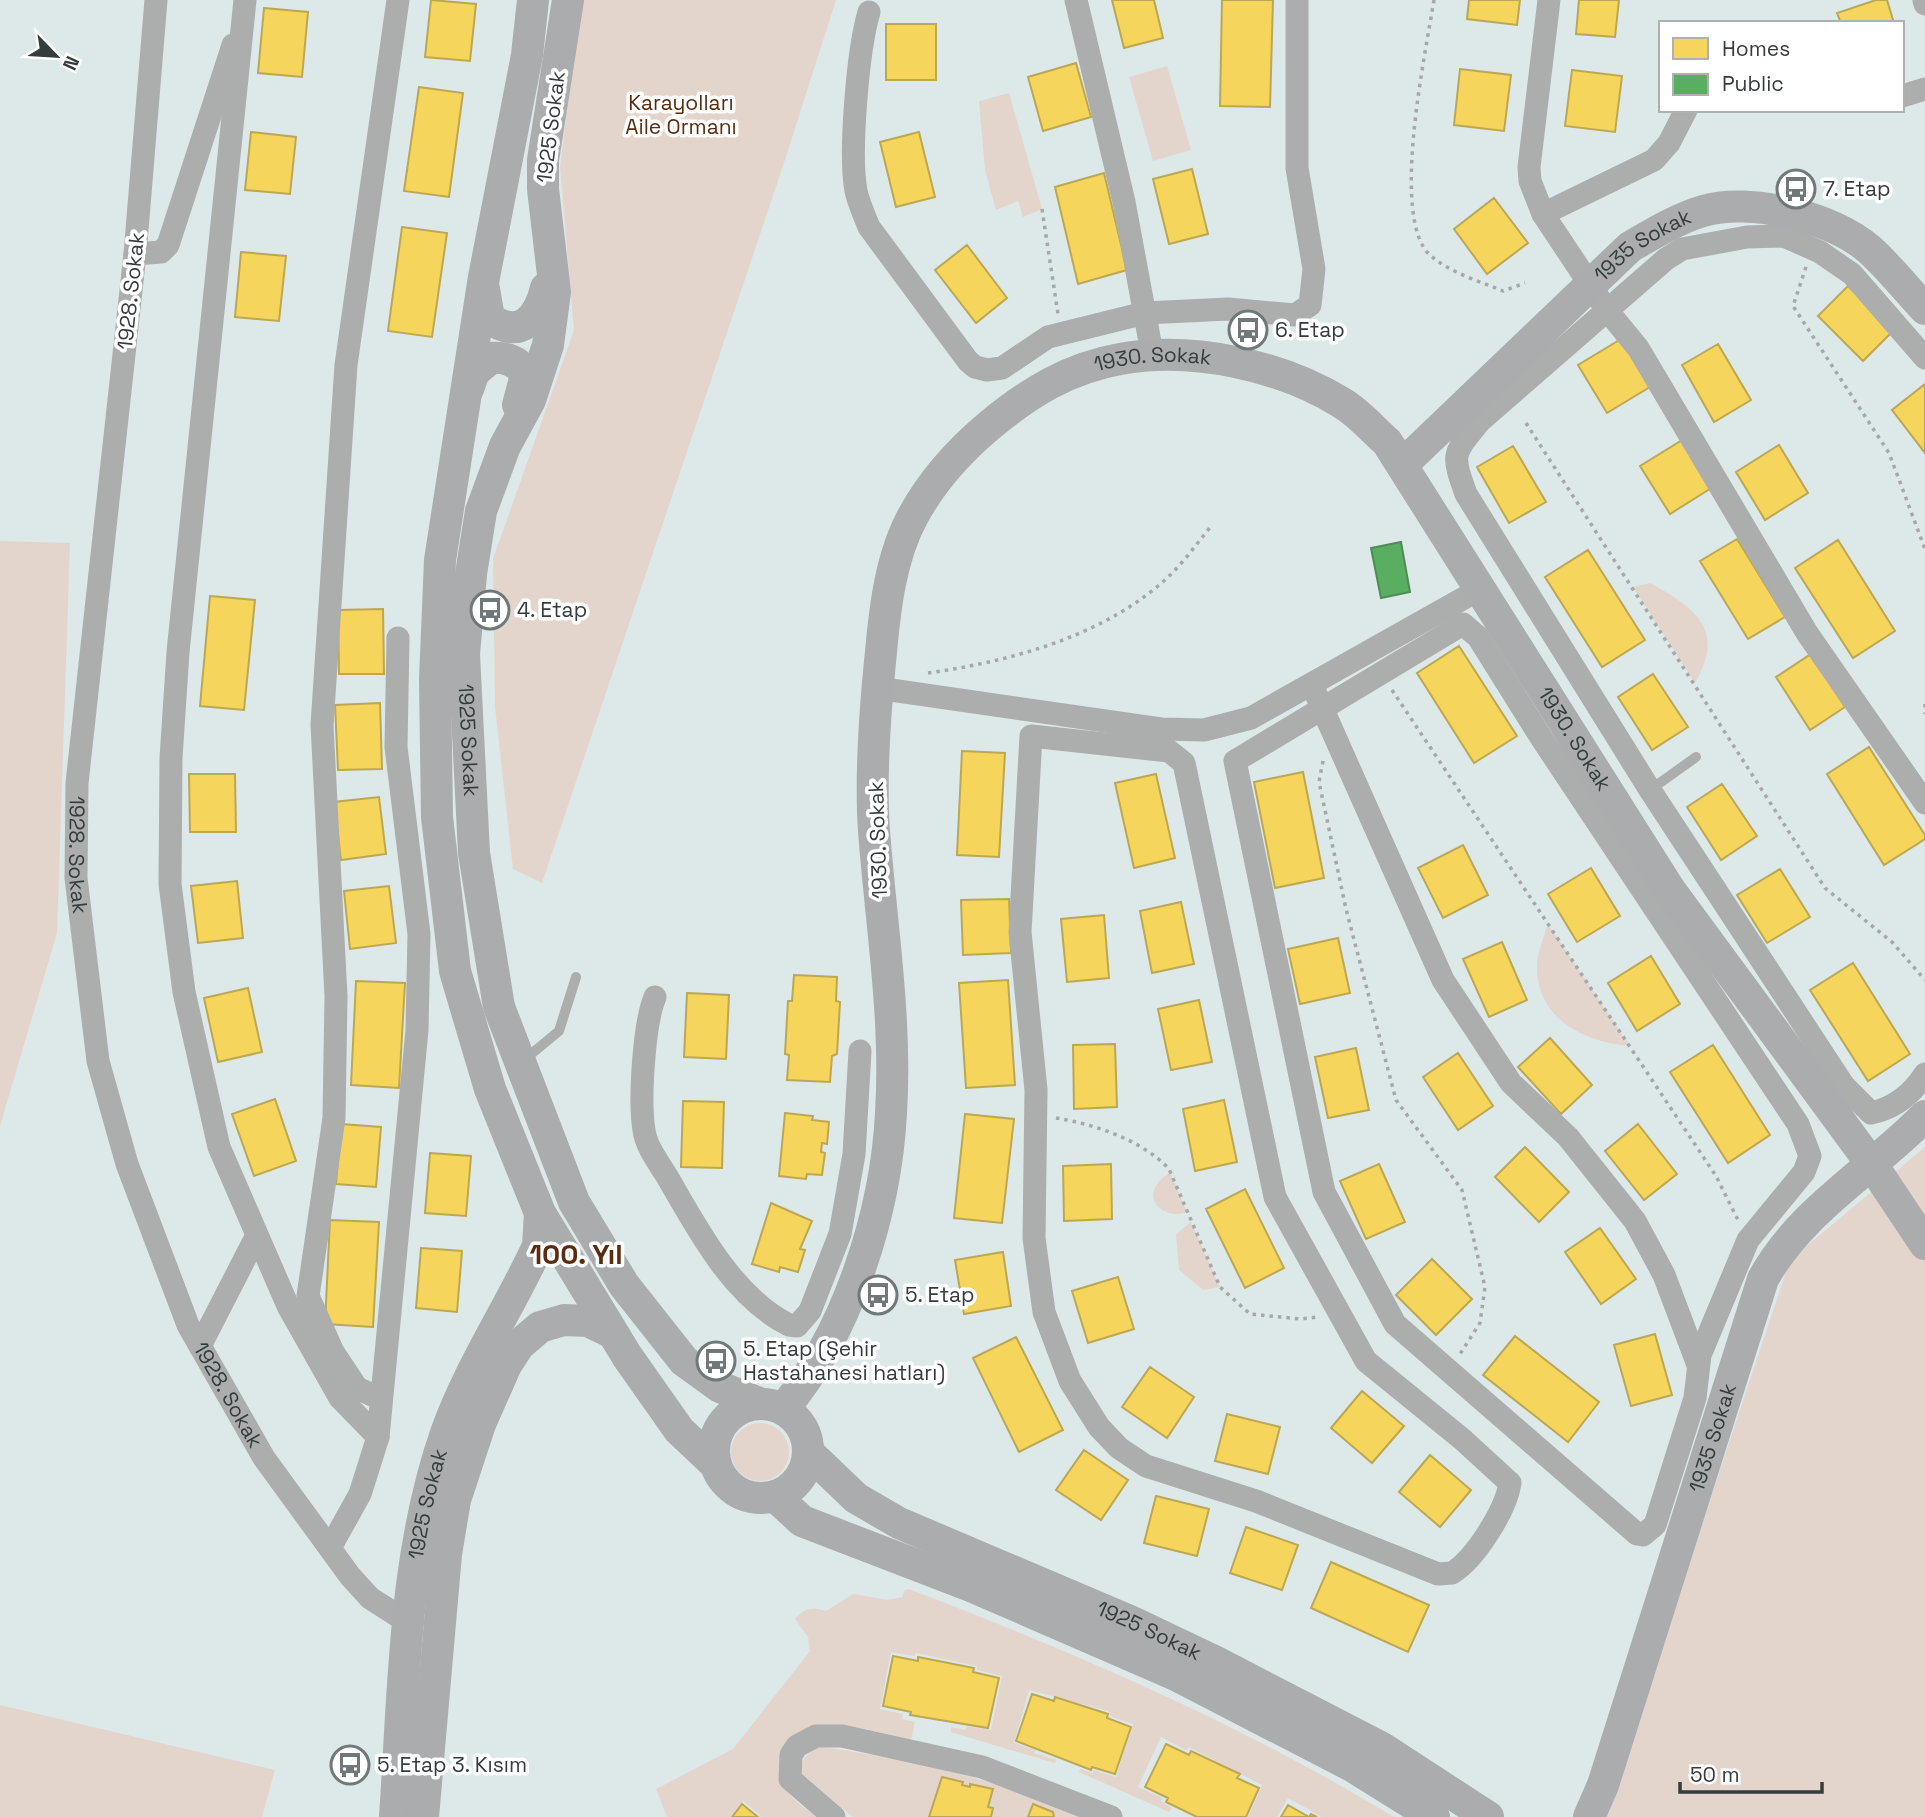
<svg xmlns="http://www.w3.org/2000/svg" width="1925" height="1817" font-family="'Space Grotesk',sans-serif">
<rect width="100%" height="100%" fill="#dde8e9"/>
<path fill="#e4d5cc" d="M581 0H836L783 166 542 883 513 869 495 707 493 559 574 330 560 167Z
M1167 66 1191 150 1153 161 1129 77Z
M1009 93 1042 209 1023 217 1018 201 996 210 985 170 979 101Z
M0 541 70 543 57 933 0 1126Z
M1650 583C1696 608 1726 630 1695 683L1633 587Z
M1548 924 1630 1046C1584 1042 1536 1019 1537 966 1537 953 1544 937 1548 924Z
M1925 1147V1817H1604L1790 1260Z
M1170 1172 1187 1212C1170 1220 1143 1204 1157 1184 1160 1179 1166 1176 1170 1172Z
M1191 1222 1220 1287 1203 1290 1179 1270 1176 1234Z
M731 1452a29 29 0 1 1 58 0a29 29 0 1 1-58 0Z
M909 1589C1076 1653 1241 1724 1394 1817H1322L1288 1798 1277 1817H1248L1262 1785 1189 1747 1186 1750 1161 1737 1138 1787 1163 1798 1161 1801 1172 1808 1169 1812 1079 1772 1080 1769 1093 1773 1094 1770 1116 1777 1133 1724 1112 1717 1108 1711 1029 1690 1014 1743 1036 1750 1034 1753 1057 1760 1054 1763 951 1732V1727L965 1730 967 1726 991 1730 1002 1676 977 1670V1666L916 1653 915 1656 891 1652 880 1709 903 1714 902 1719 915 1722 911 1740C874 1732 794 1703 782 1758 775 1789 794 1800 817 1817H762L743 1801 730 1817H667L656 1789 733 1749 810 1651 808 1637 795 1619C804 1608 812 1607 826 1611L853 1594 888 1600 902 1597 905 1590Z
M0 1705 275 1770 262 1817H0Z
M820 1747C915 1759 1005 1783 1094 1817H853L801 1775C798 1760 808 1753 820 1747Z"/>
<path fill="#f6d55c" stroke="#bca753" stroke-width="2" d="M431 0 476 4 470 61 425 57Z
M1112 0H1154L1163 38 1124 48Z
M1222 0H1273L1270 107 1220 106Z
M1469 0H1520L1517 25 1467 19Z
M1579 0H1619L1615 37 1576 34Z
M1876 0H1887L1894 23H1841L1837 13Z
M264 8 308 12 302 77 258 73Z
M886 24H936V80H886Z
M1076 63 1091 117 1043 131 1028 77Z
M1460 69 1511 75 1504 131 1454 125Z
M1572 70 1622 76 1615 132 1565 126Z
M419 87 463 93 449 197 404 191Z
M251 132 296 137 290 194 245 190Z
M919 132 935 197 896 207 880 142Z
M1192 169 1208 234 1169 244 1153 179Z
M1104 173 1127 270 1078 284 1055 187Z
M1494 198 1528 243 1487 274 1454 229Z
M402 227 447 233 432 337 388 331Z
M967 245 1007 298 976 323 935 270Z
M241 252 286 256 279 321 235 317Z
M1848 286 1893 331 1863 361 1818 316Z
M1621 339 1650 387 1607 413 1578 365Z
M1718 344 1751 400 1714 422 1682 365Z
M1925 384V453L1892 410Z
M1684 439 1713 487 1670 514 1640 466Z
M1779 445 1808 493 1765 520 1736 472Z
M1513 446 1546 502 1509 523 1477 467Z
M1737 539 1785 617 1748 639 1700 561Z
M1838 540 1895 631 1853 658 1795 568Z
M1588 550 1645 640 1602 667 1545 577Z
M210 596 255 600 244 710 200 706Z
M383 609 384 674H339L338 610Z
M1459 646 1517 736 1474 763 1417 673Z
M1811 654 1845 707 1810 730 1776 677Z
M1653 674 1688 727 1652 750 1618 697Z
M380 703 382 769 338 770 335 705Z
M1869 747 1925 835V839L1884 865 1827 774Z
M962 751 1005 753 999 857 957 855Z
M1303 772 1324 878 1275 888 1254 782Z
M189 774H235L236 832H190Z
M1156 774 1175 858 1134 868 1115 783Z
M1722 784 1757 836 1721 860 1687 807Z
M379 797 386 854 341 860 334 802Z
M1463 845 1488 895 1443 918 1418 868Z
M1591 868 1620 916 1577 942 1548 894Z
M1780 869 1810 917 1767 943 1737 895Z
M237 881 243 938 198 943 191 886Z
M389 886 396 943 350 949 344 891Z
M1009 899 1011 953 963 955 961 900Z
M1181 902 1194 964 1152 973 1140 911Z
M1104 915 1109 978 1067 982 1061 919Z
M1338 938 1350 993 1300 1004 1288 949Z
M1502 942 1527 1000 1489 1017 1463 959Z
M1651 956 1680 1004 1637 1031 1608 983Z
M1853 963 1910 1054 1868 1081 1810 990Z
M794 975 837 977 836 1001 840 1002 837 1054 832 1056 830 1082 787 1080 789 1055 785 1054 788 1001H792Z
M1008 980 1015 1085 966 1088 959 983Z
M356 981 405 983 399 1088 351 1085Z
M248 988 262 1052 218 1062 204 998Z
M687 993 729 995 726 1059 684 1057Z
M1199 1000 1212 1062 1171 1070 1158 1009Z
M1550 1038 1592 1085 1561 1114 1518 1067Z
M1115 1044 1117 1107 1074 1109 1073 1045Z
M1713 1045 1770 1135 1728 1163 1670 1072Z
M1356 1048 1369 1110 1328 1118 1315 1057Z
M1458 1053 1493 1106 1458 1130 1423 1077Z
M275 1099 296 1161 254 1176 232 1114Z
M1224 1100 1237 1162 1195 1171 1183 1109Z
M683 1101 724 1102 722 1168 681 1167Z
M785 1113 813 1116 812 1120 829 1122 827 1144 822 1143 821 1152 825 1153 822 1175 807 1174 806 1179 779 1176Z
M965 1114 1014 1119 1002 1223 954 1218Z
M341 1124 381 1127 376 1187 336 1184Z
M1638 1124 1677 1174 1644 1200 1605 1151Z
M1525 1147 1569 1192 1539 1222 1495 1177Z
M430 1153 471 1156 466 1216 425 1213Z
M1111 1164 1112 1219 1064 1221 1063 1166Z
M1379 1164 1405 1222 1366 1239 1340 1181Z
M1245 1189 1284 1268 1245 1288 1206 1209Z
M771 1203 812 1221 800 1249 805 1250 798 1272 780 1267 779 1272 752 1264Z
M330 1220 379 1222 373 1327 325 1324Z
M1600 1228 1636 1279 1601 1304 1565 1252Z
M421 1248 462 1251 457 1312 416 1308Z
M1003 1252 1011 1306 964 1314 955 1260Z
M1432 1259 1472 1299 1436 1335 1396 1295Z
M1118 1277 1134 1329 1088 1343 1072 1291Z
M1655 1334 1672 1395 1631 1406 1614 1345Z
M1515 1336 1599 1402 1568 1442 1483 1375Z
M1016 1337 1063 1430 1019 1452 973 1358Z
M1150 1367 1194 1397 1167 1438 1122 1407Z
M1362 1391 1404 1426 1372 1463 1331 1428Z
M1227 1414 1280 1427 1268 1474 1215 1461Z
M1084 1450 1128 1480 1101 1520 1056 1490Z
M1430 1455 1471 1490 1440 1527 1399 1492Z
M1156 1496 1209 1509 1197 1556 1144 1543Z
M1246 1527 1298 1545 1282 1590 1230 1573Z
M1331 1562 1429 1605 1408 1652 1311 1608Z
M893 1656 918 1661V1657L974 1668 973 1672 999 1678 988 1728 910 1715 911 1712 883 1706Z
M1032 1694 1054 1701 1055 1697 1108 1714 1107 1718 1131 1727 1115 1774 1092 1767 1091 1770 1016 1741Z
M1166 1744 1189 1755 1191 1751 1240 1774 1237 1778 1259 1788 1246 1817H1197L1166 1802 1168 1798 1145 1787Z
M942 1777 963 1782 962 1785 970 1787V1784L993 1789 988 1807 993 1808 991 1817H929Z
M742 1804 758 1817H732Z
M1033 1804 1053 1812 1054 1817H1028Z
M1288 1805 1309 1817 1311 1814 1317 1817H1281Z"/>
<path fill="#5aae61" stroke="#4f8c56" stroke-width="2" d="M1401 542 1410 592 1381 598 1371 548Z"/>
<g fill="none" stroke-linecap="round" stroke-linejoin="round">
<path stroke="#a6a7a8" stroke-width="3.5" stroke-dasharray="3.5 5" stroke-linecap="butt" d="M1434 0C1426 51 1389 221 1431 256 1451 273 1479 281 1503 291L1525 283
M1042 209 1058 314
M1806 267 1793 306 1889 453 1925 549
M1526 423 1825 888 1892 942 1925 980
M928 673C1007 662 1096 638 1158 586 1179 569 1195 546 1212 525
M1392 690 1716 1176 1738 1220
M1925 704V714
M1323 761 1319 782 1346 909 1396 1100 1462 1190 1485 1287 1480 1323 1460 1354
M1056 1118C1094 1124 1142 1140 1169 1169L1220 1287 1250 1314 1301 1319 1317 1317"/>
<path stroke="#acadad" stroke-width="10" d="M1650 790 1696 757
M524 1060 559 1031 576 977"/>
<g stroke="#acadad" stroke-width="23">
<path id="s1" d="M156 0 135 254 77 783 76 878 98 1061 127 1164 188 1325 264 1458 350 1576 370 1598 406 1621"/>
<path d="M245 0 178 652 171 758 170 884 184 992 219 1147 288 1306 340 1398 378 1437"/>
<path d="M1076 0 1124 202 1152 353"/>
<path d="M1549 0 1529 167 1530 181 1543 214 1606 309 1638 348 1807 633 1925 803"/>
<path d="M1924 0 1925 4"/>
<path d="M869 12C858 49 849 153 856 191 859 204 864 215 869 227L968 361 975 367 987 370 1002 368 1048 337 1145 313 1228 309 1295 315 1310 305 1314 269 1297 168V0"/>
<path d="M1902 96 1925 89"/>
<path d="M1543 214 1654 160 1669 143 1686 110"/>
<path d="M135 254 161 252 168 245 233 45"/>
<path d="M1925 358 1852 274 1820 252 1784 236 1747 237 1682 249 1666 259 1480 421C1453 454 1451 453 1466 494L1650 790 1844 1086 1871 1113C1895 1108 1912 1094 1925 1074"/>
<path d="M1463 624 1478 637 1542 739 1798 1124 1810 1156 1804 1172 1748 1240 1700 1355 1695 1398 1655 1525 1643 1535 1637 1534 1395 1324 1324 1192 1235 761Z"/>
<path d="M1312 685 1443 980 1511 1083 1568 1137 1635 1221 1664 1275 1698 1365"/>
<path d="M877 688 1161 729 1204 730 1251 718 1480 589"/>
<path d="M1031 736 1169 751 1184 763 1275 1197 1366 1361 1462 1439 1510 1483C1506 1510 1475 1559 1452 1573L1438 1574 1256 1501 1146 1466 1119 1448 1099 1427 1070 1381 1044 1312 1034 1238 1036 1090 1020 932Z"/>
<path d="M655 997C644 1023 639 1101 644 1130 646 1147 659 1163 668 1178 698 1230 733 1297 789 1325L797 1326 810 1311 840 1234 854 1154 860 1051"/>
<path d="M200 1346 257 1235"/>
<path d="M381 1399 357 1388 333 1352 308 1296 334 1118 336 996 322 725 346 365 398 0"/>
<path d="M330 1548 360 1494 378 1437 417 1030 419 934 396 747 398 638"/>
<path d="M834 1817 790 1779 791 1755 797 1746 816 1736H842L982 1767 1111 1817"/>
</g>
<g stroke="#aaacad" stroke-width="32">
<path d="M533 0 527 55 484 277 440 560 435 679 437 817 455 971 490 1089 540 1213 627 1356 679 1430 716 1465"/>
<path id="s2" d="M568 0 543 160V189L555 292 548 345 530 400 505 446 481 511 471 574 464 654 474 853 499 1007 574 1202 624 1285 684 1361 720 1387 759 1403"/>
<path d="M484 289 489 318C520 341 539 318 546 288"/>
<path d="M468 389 474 372 491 358C506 357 519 361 526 375L518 405"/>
<path id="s3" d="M1402 465 1630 247C1654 233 1677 219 1703 211 1750 197 1833 217 1870 250 1890 268 1907 290 1925 309"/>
<circle cx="761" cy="1451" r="47"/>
<path id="s4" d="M783 1409C848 1333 886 1212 891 1113 897 1019 881 924 874 831 870 773 875 710 881 652 885 607 891 556 913 516 932 481 960 450 990 425 1030 392 1069 368 1120 359 1192 346 1280 365 1342 403 1359 413 1373 430 1387 442L1670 890 1873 1166 1925 1244"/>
<path id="s5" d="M809 1453 856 1498 899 1523 1132 1622 1216 1662 1382 1748 1488 1817"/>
<path d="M775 1496 802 1521 971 1586 1176 1675 1352 1766 1434 1817"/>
<path id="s6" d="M395 1817C404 1688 403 1557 446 1433 469 1368 509 1309 538 1246L540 1213"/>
<path d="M423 1817 446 1554 455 1500 480 1424 506 1365 519 1345 540 1327 564 1320 588 1321 611 1332"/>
<path id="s7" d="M1589 1817 1603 1785 1763 1279C1800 1211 1871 1171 1925 1116"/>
</g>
</g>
<defs>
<symbol id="bus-ring" viewBox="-11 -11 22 22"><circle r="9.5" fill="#fff" stroke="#70787a" stroke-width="1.5"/><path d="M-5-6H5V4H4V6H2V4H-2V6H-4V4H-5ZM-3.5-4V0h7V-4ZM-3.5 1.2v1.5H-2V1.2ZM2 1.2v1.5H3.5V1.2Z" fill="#70787a"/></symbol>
</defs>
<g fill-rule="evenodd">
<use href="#bus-ring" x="1774" y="167" width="44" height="44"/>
<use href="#bus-ring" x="1226" y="308" width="44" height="44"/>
<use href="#bus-ring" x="468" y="588" width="44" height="44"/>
<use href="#bus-ring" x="856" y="1273" width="44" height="44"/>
<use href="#bus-ring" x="694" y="1339" width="44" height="44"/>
<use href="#bus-ring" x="328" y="1743" width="44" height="44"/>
</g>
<g text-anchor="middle" stroke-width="7" stroke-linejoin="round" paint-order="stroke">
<g font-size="21" fill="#5a2b11" stroke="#fff">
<text x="681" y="110">Karayolları<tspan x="681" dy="24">Aile Ormanı</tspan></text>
</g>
<g font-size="21" fill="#353c3e" stroke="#fff">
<text transform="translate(551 127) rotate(-83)" y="7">1925 Sokak</text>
<text dy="7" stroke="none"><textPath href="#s3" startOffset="327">1935 Sokak</textPath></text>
<text transform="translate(131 291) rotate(-84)" y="7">1928. Sokak</text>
<text dy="7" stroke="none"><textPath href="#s4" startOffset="1223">1930. Sokak</textPath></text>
<text dy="7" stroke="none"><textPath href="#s4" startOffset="1832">1930. Sokak</textPath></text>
<text dy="7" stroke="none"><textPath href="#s2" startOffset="758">1925 Sokak</textPath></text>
<text transform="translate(878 840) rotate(-92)" y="7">1930. Sokak</text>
<text dy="7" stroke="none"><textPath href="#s1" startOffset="859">1928. Sokak</textPath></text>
<text dy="7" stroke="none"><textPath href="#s1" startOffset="1426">1928. Sokak</textPath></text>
<text dy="7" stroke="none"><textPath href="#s7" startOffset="399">1935 Sokak</textPath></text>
<text dy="7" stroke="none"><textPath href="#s6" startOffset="315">1925 Sokak</textPath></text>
<text dy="7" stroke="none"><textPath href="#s5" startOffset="387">1925 Sokak</textPath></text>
</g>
<g font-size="21" fill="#353c3e" stroke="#fff" text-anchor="start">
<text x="1823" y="196">7. Etap</text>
<text x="1275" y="337">6. Etap</text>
<text x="517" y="617">4. Etap</text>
<text x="905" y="1302">5. Etap</text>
<text x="743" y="1356">5. Etap (Şehir<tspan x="743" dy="24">Hastahanesi hatları)</tspan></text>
<text x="377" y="1772">5. Etap 3. Kısım</text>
</g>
<g font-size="28" font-weight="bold" fill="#5b2b10" stroke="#fff">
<text x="576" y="1264">100. Yıl</text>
</g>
</g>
<rect x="1659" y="21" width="245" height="91" fill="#ffffff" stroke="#aeb1b2" stroke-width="2"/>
<rect x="1673" y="38" width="35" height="21" fill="#f6d55c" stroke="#aeb1b2" stroke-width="2"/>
<text x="1722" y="56" font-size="21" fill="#353c3e">Homes</text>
<rect x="1673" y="74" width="35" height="21" fill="#5aae61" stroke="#aeb1b2" stroke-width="2"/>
<text x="1722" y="91" font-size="21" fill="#353c3e">Public</text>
<g transform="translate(56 56) rotate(115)" stroke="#ffffff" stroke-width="5" paint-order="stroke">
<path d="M0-5L12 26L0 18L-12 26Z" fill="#353c3e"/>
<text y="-10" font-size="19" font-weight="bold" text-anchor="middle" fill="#353c3e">N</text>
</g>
<path d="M1680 1782v10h142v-10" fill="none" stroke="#353c3e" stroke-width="3.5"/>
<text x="1690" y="1782" font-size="21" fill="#353c3e" stroke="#ffffff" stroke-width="5" paint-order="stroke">50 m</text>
</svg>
